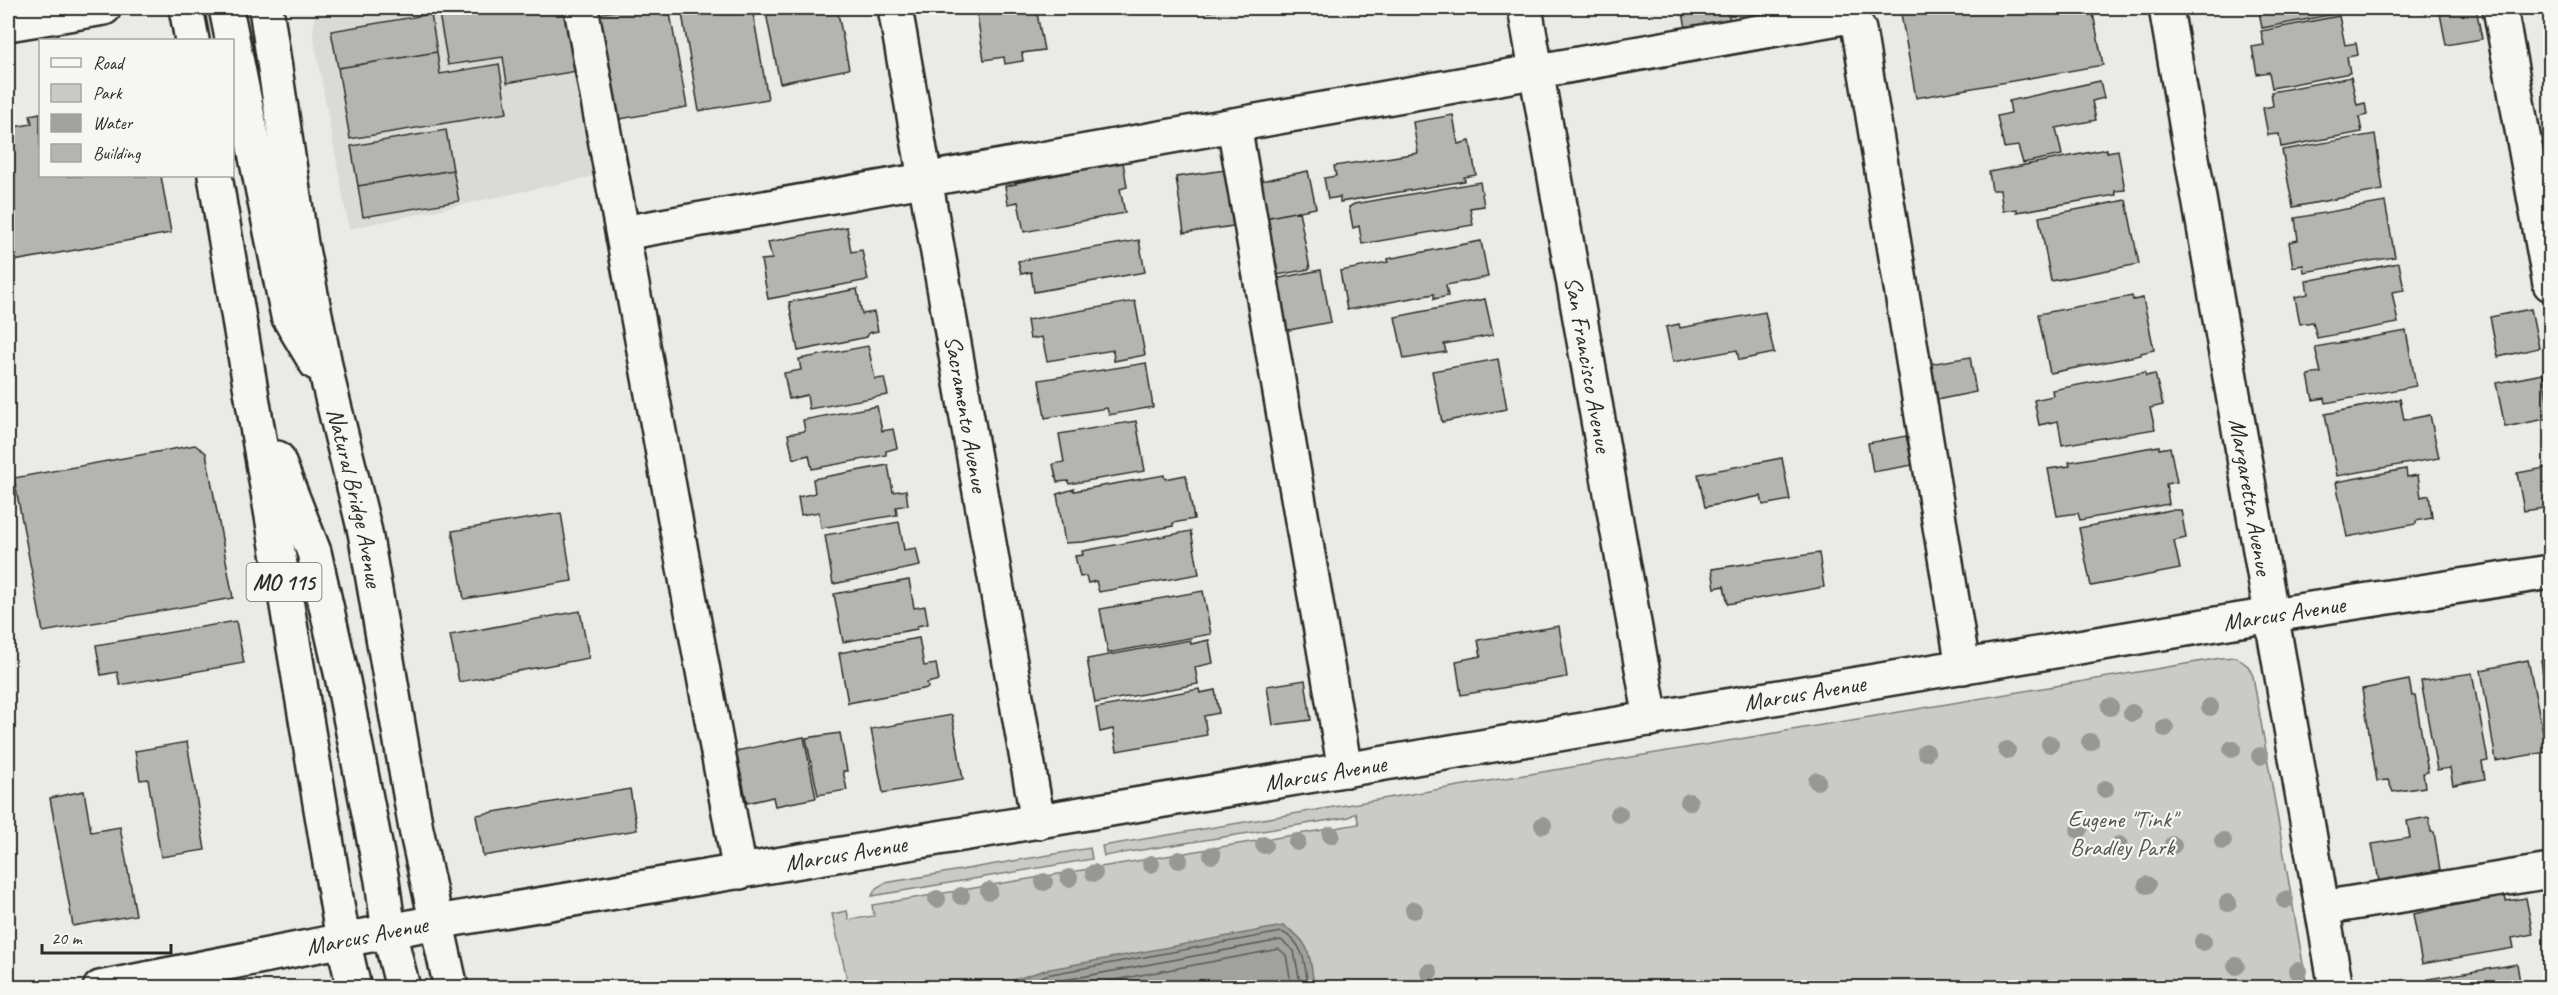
<svg xmlns="http://www.w3.org/2000/svg" width="2558" height="995" font-family="Caveat,sans-serif">
<rect width="100%" height="100%" fill="#eaeae6"/>
<filter id="ink" filterUnits="userSpaceOnUse"><feTurbulence type="fractalNoise" baseFrequency=".0167" numOctaves="2"/><feDisplacementMap in="SourceGraphic" scale="12" xChannelSelector="R" yChannelSelector="G"/><feConvolveMatrix kernelMatrix="1 2 1 2 8 2 1 2 1" color-interpolation-filters="sRGB"/></filter>
<g filter="url(#ink)">
<path fill="#dadad6" d="M335 8H591L623 170 349 229 313 34 314 18 318 12Z"/>
<path fill="#cacac7" stroke="#7a7a79" stroke-width="1.5" d="M2236 657 2248 666 2253 676 2307 987H849L832 914 847 911 849 920 874 916 872 905 1359 824 1356 813 1349 817 1104 856 1102 846 2221 658Z
M1090 848 1092 859 872 896 876 888 885 883Z"/>
<path fill="#a1a19e" stroke="#727270" stroke-width="1.5" d="M1283 926C1312 941 1310 958 1314 987H1006L1014 980 1045 970Z"/>
<g fill="none" stroke-linecap="round" stroke-linejoin="round">
<path stroke="#5a5a59" stroke-width="1.5" d="M1015 988 1046 975 1282 932C1305 943 1305 965 1308 988
M1034 988 1048 983 1281 940 1294 951 1301 988
M1072 988 1279 949 1286 955 1292 988"/>
</g>
<path fill="#b4b4b1" stroke="#2b2b2b" stroke-width="1.5" d="M479 8H566L577 71 507 83 503 57 448 65 439 14Z
M632 8H669L687 107 615 120 597 14Z
M681 8H752L768 99 699 111Z
M765 8H837L849 69 780 83Z
M976 8H1036L1044 50 1022 53 1023 61 1005 64 1004 57 984 60Z
M1208 8H1235L1208 12Z
M1682 8H1727L1730 20 1686 28Z
M1900 8H2092L2103 65 1916 98Z
M2246 8H2338L2340 13 2262 28 2259 11 2247 13Z
M2439 8H2476L2482 39 2446 45Z
M431 14 437 52 338 68 331 31Z
M2339 16 2345 45 2356 43 2358 55 2347 57 2350 73 2272 88 2269 72 2257 74 2252 47 2264 45 2261 31Z
M437 52 440 74 499 64 507 113 350 139 338 68Z
M2351 77 2357 105 2365 103 2367 115 2359 117 2362 132 2281 147 2279 134 2268 135 2263 108 2273 106 2271 92Z
M2100 81 2104 98 2092 101 2096 120 2056 128 2062 155 2023 163 2018 146 2004 148 1997 116 2011 113 2009 101Z
M40 113V176H161L171 233 8 262V128L32 124 30 115Z
M1453 115 1458 144 1470 141 1476 175 1464 177 1465 181 1340 202V197L1328 199 1324 178 1336 176 1334 166 1418 153 1413 122Z
M446 130 453 170 358 186 351 146Z
M2375 134 2383 190 2293 207 2282 150Z
M2107 149V152L2118 150 2125 190 2115 191 2116 195 2017 212V209L2003 211 2000 190H1992L1989 172Z
M1123 162 1127 187 1120 189 1125 213 1024 232 1018 202 1008 204 1005 186 1016 184 1015 183Z
M453 170 459 201 363 217 358 186Z
M1225 170 1233 226 1184 233 1176 177Z
M1308 171 1316 208 1264 218 1256 182Z
M1480 182 1484 206 1470 208 1473 225 1362 244 1359 226 1353 228 1349 207 1354 204Z
M2126 200 2139 264 2051 281 2039 217Z
M2385 202 2395 257 2304 272 2303 265 2293 267 2289 242 2298 240 2295 218Z
M1299 211 1310 269 1272 276 1261 219Z
M847 227 851 252 862 250 868 280 768 299 761 260 772 259 768 242Z
M1139 240 1145 272 1034 292 1031 272 1021 274 1018 261Z
M1481 241 1488 277 1446 285 1448 296 1434 299V294L1347 310 1340 271 1388 262 1387 259Z
M2399 263 2404 290 2392 292 2398 323 2317 338 2313 322 2300 324 2295 297 2308 294 2306 281Z
M1321 270 1331 322 1284 331 1274 279Z
M857 289 862 314 874 312 878 331 869 333 867 337 798 351 789 302Z
M2132 296 2133 300 2143 298 2154 350 2141 353V355L2050 373 2038 314Z
M1485 299 1493 335 1444 344 1446 352 1404 359 1395 317Z
M1135 301 1145 355 1114 361 1113 350 1047 361 1042 337 1030 339 1027 320Z
M2531 309 2539 348 2498 357 2490 317Z
M1765 312 1774 353 1739 360 1737 350 1673 362 1666 327 1679 324 1680 328Z
M2406 331 2416 386 2326 403 2325 398 2313 400 2308 375 2321 373 2315 347Z
M868 346 875 379 884 378 888 395 809 409 807 395 789 399 784 373 801 370 799 359Z
M1970 357 1976 392 1936 400 1929 364Z
M1498 359 1507 409 1442 422 1432 371Z
M1146 363 1153 407 1109 415 1107 408 1045 418 1039 380Z
M2145 372 2146 376 2155 374 2163 405 2150 408 2155 429 2062 445 2058 421 2039 425 2034 400 2053 396 2052 390Z
M2543 374 2550 418 2505 427 2496 383Z
M2400 399 2404 420 2430 415 2439 458 2337 476 2325 414Z
M877 406 882 431 893 429 897 448 886 451V455L812 469 809 455 793 459 788 434 805 431 803 420Z
M1136 421 1145 471 1069 484 1068 481 1057 482 1053 464 1064 462 1059 434Z
M1906 436 1913 465 1873 472 1868 443Z
M195 445 206 453 233 598 43 632 14 478Z
M2159 446V449L2170 447 2177 482 2166 484 2169 504 2080 520 2078 513 2057 516 2048 469 2070 466 2069 462Z
M1782 458 1790 500 1763 505 1761 496 1705 507 1698 474Z
M888 465 893 492 906 490 908 505 896 507 897 515 821 528 819 512 801 515 798 497 815 493 813 479Z
M2550 467V507L2524 511 2517 473Z
M2406 469 2407 477 2418 475 2421 497 2429 495 2432 518 2416 521V524L2347 537 2336 482Z
M1164 475 1165 479 1186 475 1194 519 1173 523V526L1083 542 1065 543 1057 494 1074 489V491Z
M2170 510H2181L2186 538 2174 541 2180 569 2091 586 2079 528Z
M561 513 572 581 464 599 452 531Z
M899 522 904 550 916 548 920 566 833 584 825 535Z
M1191 531 1199 574 1099 592 1096 581 1088 583 1086 576 1080 577 1075 556 1083 555 1082 551Z
M1819 553 1824 587 1728 604 1724 586 1715 588 1712 569Z
M909 580 914 608 925 606 928 624 917 626V629L843 642 834 594Z
M1203 591 1211 634 1108 653 1100 609Z
M580 611 589 658 459 682 450 635Z
M236 621 244 663 120 685 117 672 101 675 96 645Z
M1559 626 1567 677 1461 695 1456 661 1481 656 1478 640Z
M919 638 924 666 936 664 939 680 927 683 928 688 848 703 839 653Z
M1190 640 1191 644 1209 640 1213 663 1195 667 1198 684 1095 703 1087 659Z
M2550 658V727L2541 660Z
M2528 660 2547 752 2496 761 2481 670Z
M2472 673 2488 761 2482 762 2485 779 2453 785 2450 768 2437 770 2421 681Z
M1305 680 1311 720 1273 725 1267 686Z
M2409 680 2412 696H2415L2428 772 2423 773 2425 787 2393 792 2388 780 2377 781 2362 689Z
M1199 689 1200 693 1215 690 1219 713 1204 716 1207 735 1117 751 1113 729 1100 732 1096 708Z
M952 715 963 779 883 793 871 729Z
M840 733 847 771H843L847 790 818 795 806 738Z
M804 737 816 798 775 806 773 797 747 803 736 751Z
M187 742 205 850 161 857 148 779 140 780 135 751Z
M630 789 637 830 483 856 476 815Z
M84 791 91 832 120 827 136 915 73 926 50 798Z
M2429 817 2431 832H2434L2440 870 2379 881 2372 844 2410 838 2407 821Z
M2505 895 2506 901 2526 898 2533 934 2512 938 2514 948 2422 964 2413 914Z
M2517 964 2521 988H2430L2428 979Z"/>
<g fill="none" stroke-linecap="round" stroke-linejoin="round">
<defs>
<g id="minor">
<path d="M581 8 740 872"/>
<path id="s1" d="M895 8 1038 822"/>
<path id="s2" d="M1525 8 1651 719"/>
<path id="s3" d="M2166 8 2336 988"/>
<path d="M2500 8 2550 284"/>
<path d="M8 24 104 8"/>
<path d="M1234 125 1345 770"/>
<path d="M623 233 1844 17 1854 20 1859 30 1963 667"/>
<path d="M2322 908 2550 871"/>
<path id="s4" d="M100 988 436 922 2234 621 2550 572"/>
</g>
<g id="major">
<path d="M186 8 192 40"/>
<path d="M226 8 288 316 316 363"/>
<path id="s5" d="M266 8 301 244 329 385 365 532 416 829 451 988"/>
<path d="M215 176 343 940 354 988"/>
<path d="M277 458 314 552 343 681 382 880 389 932 403 988"/>
</g>
</defs>
<use href="#minor" stroke="#2b2b2b" stroke-width="38"/>
<use href="#major" stroke="#2b2b2b" stroke-width="38"/>
<use href="#minor" stroke="#f6f6f2" stroke-width="33"/>
<use href="#major" stroke="#f6f6f2" stroke-width="33"/>
</g>
<g fill="#979795">
<circle cx="2110" cy="707" r="9"/>
<circle cx="2210" cy="707" r="9"/>
<circle cx="2132" cy="713" r="9"/>
<circle cx="2165" cy="728" r="9"/>
<circle cx="2090" cy="742" r="9"/>
<circle cx="2050" cy="744" r="9"/>
<circle cx="2232" cy="749" r="9"/>
<circle cx="2007" cy="750" r="9"/>
<circle cx="1926" cy="752" r="9"/>
<circle cx="2260" cy="756" r="9"/>
<circle cx="1817" cy="781" r="9"/>
<circle cx="2105" cy="789" r="9"/>
<circle cx="1689" cy="802" r="9"/>
<circle cx="1619" cy="814" r="9"/>
<circle cx="1543" cy="825" r="9"/>
<circle cx="2079" cy="830" r="9"/>
<circle cx="1331" cy="835" r="9"/>
<circle cx="2223" cy="841" r="9"/>
<circle cx="1297" cy="842" r="9"/>
<circle cx="1264" cy="845" r="9"/>
<circle cx="2119" cy="845" r="9"/>
<circle cx="2173" cy="845" r="9"/>
<circle cx="1212" cy="855" r="9"/>
<circle cx="1179" cy="860" r="9"/>
<circle cx="1151" cy="864" r="9"/>
<circle cx="1094" cy="873" r="9"/>
<circle cx="1069" cy="878" r="9"/>
<circle cx="1044" cy="882" r="9"/>
<circle cx="2147" cy="885" r="9"/>
<circle cx="989" cy="891" r="9"/>
<circle cx="961" cy="896" r="9"/>
<circle cx="937" cy="899" r="9"/>
<circle cx="2285" cy="900" r="9"/>
<circle cx="2228" cy="903" r="9"/>
<circle cx="1414" cy="910" r="9"/>
<circle cx="2203" cy="942" r="9"/>
<circle cx="2236" cy="966" r="9"/>
<circle cx="2298" cy="971" r="9"/>
<circle cx="1429" cy="972" r="9"/>
</g>
</g>
<g text-anchor="middle" stroke-width="4.5" stroke-linejoin="round" paint-order="stroke">
<rect fill="#f6f6f2" stroke="#686867" stroke-width="1.5" x="246.5" y="563" width="75" height="38" rx="4.5"/>
<g font-size="22" font-weight="bold" fill="#2b2b2b">
<text x="284" y="590">MO 115</text>
</g>
<g font-size="24" fill="#2b2b2b" stroke="#f6f6f2">
<text dy="8" stroke="none"><textPath href="#s2" startOffset="362">San Francisco Avenue</textPath></text>
<text dy="8" stroke="none"><textPath href="#s1" startOffset="412">Sacramento Avenue</textPath></text>
<text dy="8" stroke="none"><textPath href="#s5" startOffset="498">Natural Bridge Avenue</textPath></text>
<text dy="8" stroke="none"><textPath href="#s3" startOffset="496">Margaretta Avenue</textPath></text>
<text dy="8" stroke="none"><textPath href="#s4" startOffset="2216">Marcus Avenue</textPath></text>
<text dy="8" stroke="none"><textPath href="#s4" startOffset="1730">Marcus Avenue</textPath></text>
<text dy="8" stroke="none"><textPath href="#s4" startOffset="1244">Marcus Avenue</textPath></text>
<text dy="8" stroke="none"><textPath href="#s4" startOffset="758">Marcus Avenue</textPath></text>
<text dy="8" stroke="none"><textPath href="#s4" startOffset="272">Marcus Avenue</textPath></text>
</g>
<g font-size="24" fill="#535352" stroke="#f6f6f2">
<text x="2122" y="827">Eugene "Tink"<tspan x="2122" dy="28">Bradley Park</tspan></text>
</g>
</g>
<rect width="2558" height="995" fill="none" stroke="#f6f6f2" stroke-width="30"/>
<rect x="15" y="15" width="2528" height="965" fill="none" stroke="#2b2b2b" stroke-width="2" filter="url(#ink)"/>
<rect x="39" y="39" width="195" height="138" fill="#f6f6f2" stroke="#a5a5a2" stroke-width="1.5"/>
<rect x="51" y="58" width="30" height="9" fill="#f6f6f2" stroke="#a5a5a2" stroke-width="1.5"/>
<text x="93" y="69" font-size="18" fill="#2b2b2b">Road</text>
<rect x="51" y="84" width="30" height="18" fill="#cacac7" stroke="#a5a5a2" stroke-width="1.5"/>
<text x="93" y="99" font-size="18" fill="#2b2b2b">Park</text>
<rect x="51" y="114" width="30" height="18" fill="#a1a19e" stroke="#a5a5a2" stroke-width="1.5"/>
<text x="93" y="129" font-size="18" fill="#2b2b2b">Water</text>
<rect x="51" y="144" width="30" height="18" fill="#b4b4b1" stroke="#a5a5a2" stroke-width="1.5"/>
<text x="93" y="159" font-size="18" fill="#2b2b2b">Building</text>
<path d="M42 944v9h129v-9" fill="none" stroke="#2b2b2b" stroke-width="3"/>
<text x="51" y="944" font-size="18" fill="#2b2b2b" stroke="#f6f6f2" stroke-width="4.5" paint-order="stroke">20 m</text>
</svg>
